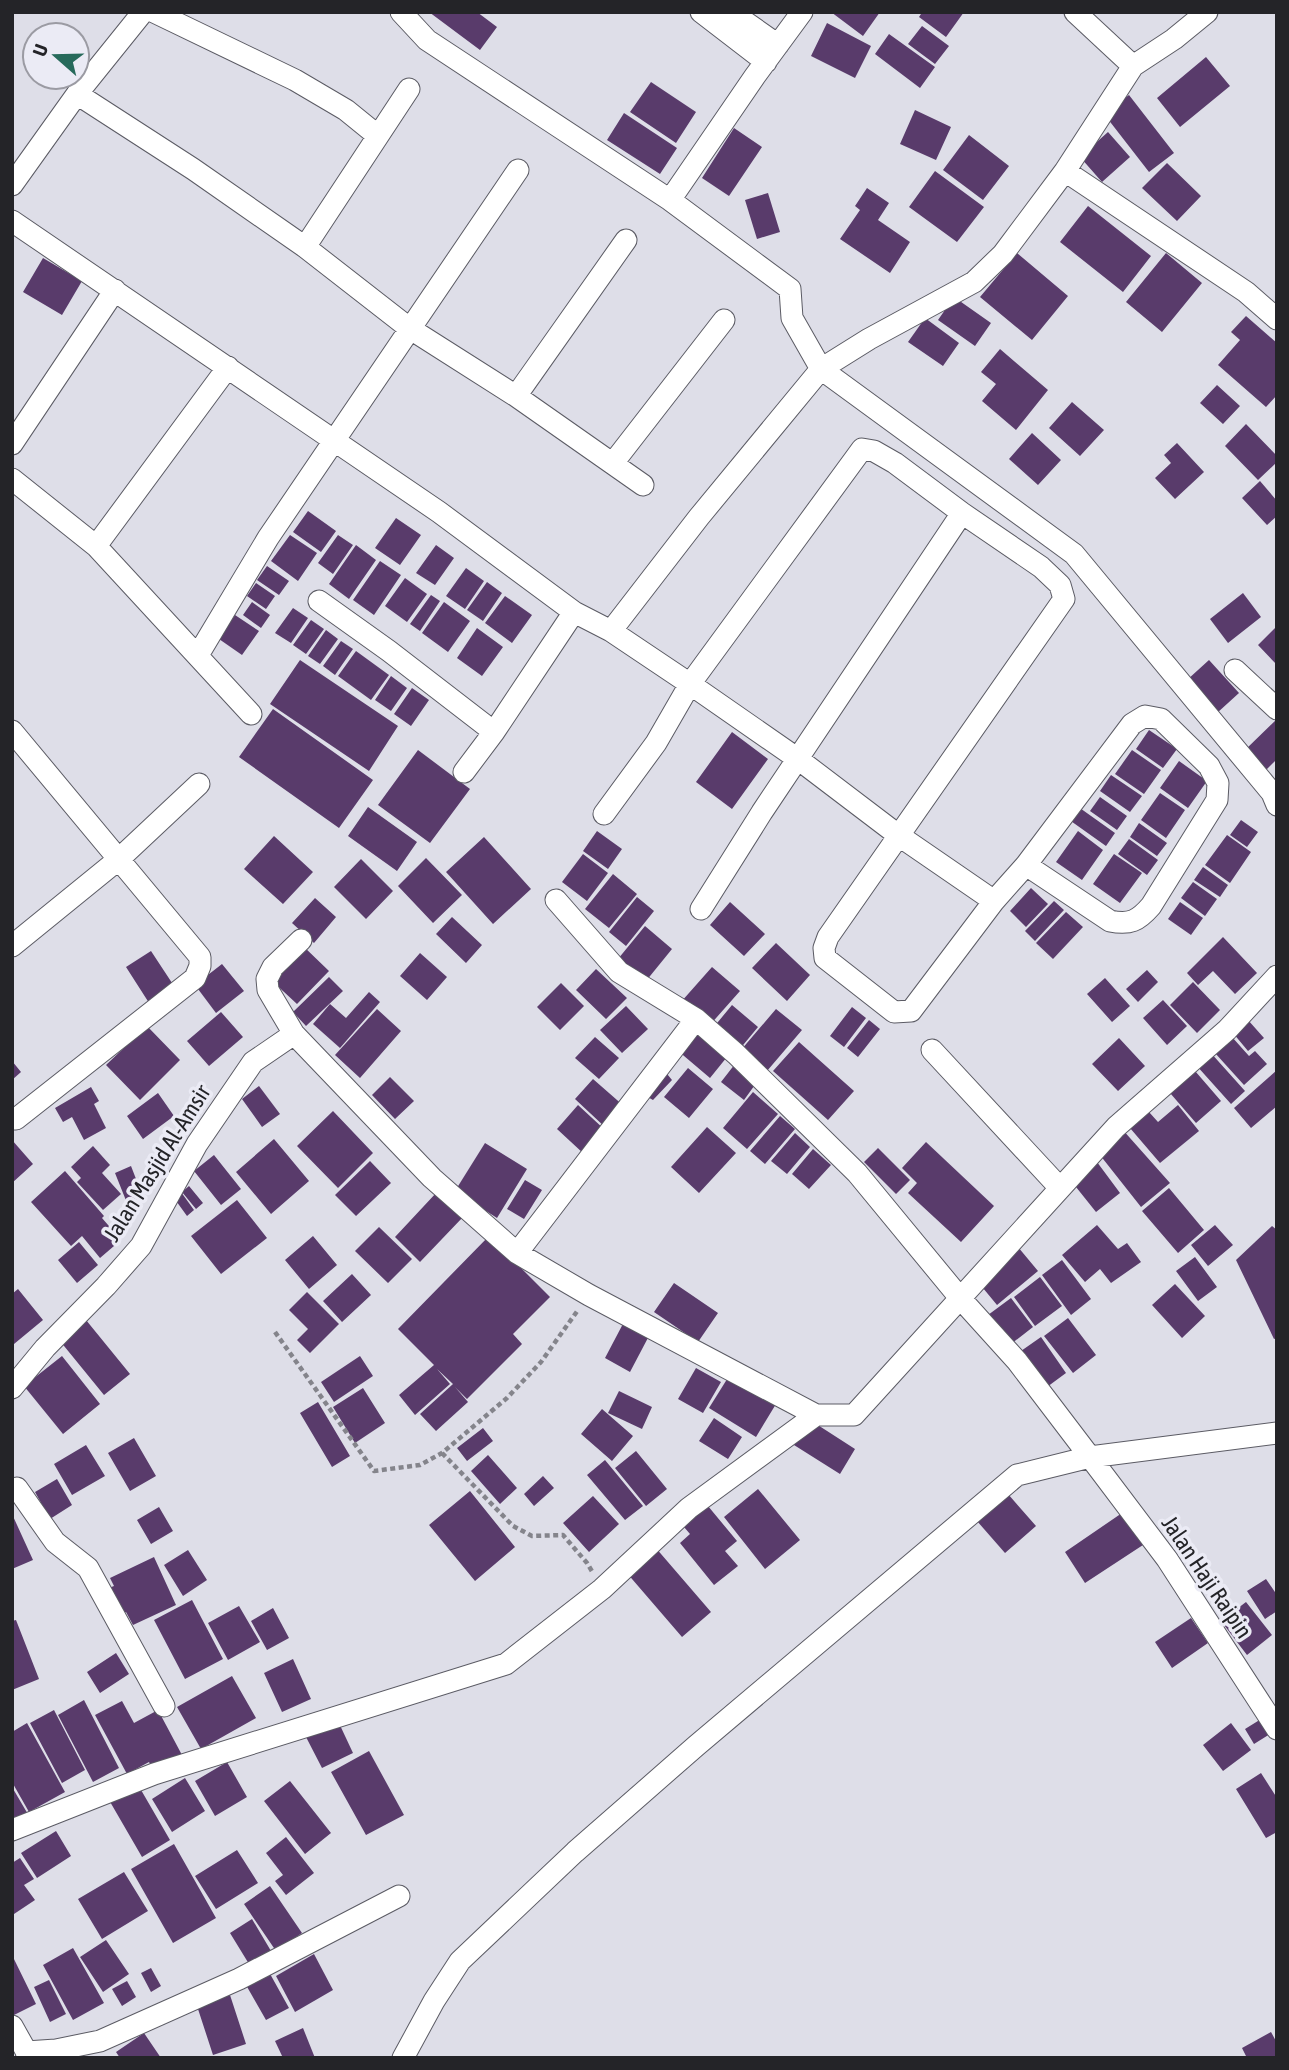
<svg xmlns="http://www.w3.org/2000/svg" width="1289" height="2070" font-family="'Asap Condensed',sans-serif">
<rect width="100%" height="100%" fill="#dedee8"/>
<path fill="#593b6b" d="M429 12H477L497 27 480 50Z
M831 12H880L863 36Z
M918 12H964L946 37 919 17 921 14Z
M827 23 871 46 855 78 811 56Z
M922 26 949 46 935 64 908 44Z
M889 34 935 67 920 88 875 54Z
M1206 57 1230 86 1180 127 1157 98Z
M651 82 696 112 676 143 630 112Z
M1129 95 1174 153 1149 172 1104 114Z
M915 110 951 127 936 160 900 144Z
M624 113 677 148 660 174 607 140Z
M734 128 762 147 729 196 702 178Z
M1108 132 1130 157 1102 182 1080 157Z
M969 135 1009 166 983 200 943 170Z
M1167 163 1201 196 1177 221 1142 188Z
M935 171 984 207 957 242 909 207Z
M867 188 889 203 878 220 910 242 890 273 840 239 860 210 855 206Z
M768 193 780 232 757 239 745 200Z
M1088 206 1151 256 1123 292 1060 242Z
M1017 253 1068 296 1032 340 980 297Z
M1166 253 1202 283 1162 332 1126 302Z
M43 258 82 281 62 315 23 292Z
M954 297 991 323 975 346 938 320Z
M1246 316 1277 343V395L1266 407 1218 365 1240 340 1231 332Z
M925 318 959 343 943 366 908 342Z
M1000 349 1048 390 1016 430 982 401 996 384 981 372Z
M1217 385 1240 406 1223 424 1200 403Z
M1072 402 1104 430 1080 456 1049 428Z
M1246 424 1277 456V462L1258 480 1225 446Z
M1032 433 1061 460 1038 485 1009 459Z
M1177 443 1204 472 1175 499 1155 478 1171 463 1164 455Z
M1260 481 1277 501V516L1267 525 1242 498Z
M308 511 336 531 321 552 293 532Z
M396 518 421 535 400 565 375 548Z
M290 535 317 553 298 581 271 561Z
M338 535 353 545 333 574 318 563Z
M356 545 376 560 349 599 329 584Z
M436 545 454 558 435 585 416 573Z
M380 561 401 575 374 615 353 600Z
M267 566 289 581 279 595 257 580Z
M466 568 484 581 465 609 446 596Z
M405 578 427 594 407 622 385 606Z
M487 582 502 593 483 621 467 610Z
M256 583 275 596 266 609 247 596Z
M1243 593 1261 617 1228 643 1210 619Z
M431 595 440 601 420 631 410 624Z
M505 596 532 615 512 643 485 623Z
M252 602 270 615 261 628 243 615Z
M444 602 470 621 448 652 422 633Z
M293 608 308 618 291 643 275 633Z
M235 615 259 631 242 655 219 639Z
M311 620 324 629 306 654 293 645Z
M1277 626V665L1258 645Z
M477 628 503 647 482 676 457 658Z
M326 630 338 639 320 664 308 656Z
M341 641 353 649 335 675 323 666Z
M356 651 389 675 371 700 338 676Z
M300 660 398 726 369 771 270 704Z
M1209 660 1239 693 1217 713 1187 680Z
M391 676 407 688 391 711 375 700Z
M412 688 429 700 411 726 394 714Z
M273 709 373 780 339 828 239 757Z
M1277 719V759L1264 772 1244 751Z
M1149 730 1177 749 1163 768 1136 749Z
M732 732 768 759 732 809 696 782Z
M418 750 470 789 430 843 378 805Z
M1132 750 1161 770 1144 794 1115 774Z
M1179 761 1207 781 1188 808 1160 788Z
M1111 775 1142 796 1130 812 1100 791Z
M1160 793 1185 810 1166 838 1141 820Z
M1100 797 1127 816 1117 830 1090 811Z
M1077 806 1115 833 1106 846 1068 819Z
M368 807 417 842 397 871 348 836Z
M1241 820 1258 832 1247 847 1230 835Z
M1139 823 1167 843 1157 856 1130 837Z
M597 831 622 849 608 869 583 851Z
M1078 831 1103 850 1082 880 1056 862Z
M1227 835 1251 852 1230 883 1205 865Z
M274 836 313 872 283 904 244 869Z
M484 837 531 889 493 924 446 872Z
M1129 839 1158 860 1147 875 1118 854Z
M583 854 608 873 587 901 562 882Z
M1114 854 1142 873 1120 903 1093 884Z
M426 858 462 895 433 923 398 886Z
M361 859 393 891 366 919 334 887Z
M1203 867 1228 885 1220 897 1194 880Z
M613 874 637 894 609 928 585 909Z
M1193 882 1217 899 1205 916 1181 898Z
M1031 888 1048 904 1026 927 1010 911Z
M637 897 654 911 626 946 609 932Z
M315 898 336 917 314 943 292 923Z
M1054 901 1064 910 1035 941 1025 931Z
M730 902 765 934 744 956 710 925Z
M1180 902 1203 918 1191 935 1168 919Z
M1066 912 1083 927 1053 959 1036 943Z
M452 917 482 945 466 963 436 934Z
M645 926 672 949 646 981 618 959Z
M1223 937 1257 973 1235 994 1213 971 1198 985 1187 973Z
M776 943 810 975 787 1001 752 968Z
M302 945 329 971 297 1004 270 979Z
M151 951 176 989 151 1006 126 967Z
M420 953 447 977 427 1000 400 976Z
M222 964 244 991 216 1013 195 985Z
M712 967 740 991 709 1026 681 1002Z
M596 969 627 998 606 1019 576 990Z
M1147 970 1158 982 1138 1002 1126 989Z
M329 977 343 991 306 1026 293 1012Z
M1105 978 1130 1006 1112 1022 1087 994Z
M1193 982 1220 1010 1197 1033 1170 1005Z
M561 983 584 1006 560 1030 537 1007Z
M369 992 380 1002 340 1048 313 1024 330 1004 346 1018Z
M1163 1000 1187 1026 1167 1045 1143 1018Z
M732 1005 758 1027 739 1050 713 1028Z
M626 1006 648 1029 622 1053 600 1030Z
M852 1007 866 1018 844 1047 830 1036Z
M377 1009 401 1031 360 1078 335 1055Z
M776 1009 802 1030 767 1071 741 1050Z
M221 1012 243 1037 209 1066 187 1041Z
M869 1020 880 1029 858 1057 847 1048Z
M1248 1020 1264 1038 1248 1051 1233 1033Z
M698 1025 731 1052 710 1078 677 1050Z
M147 1026 180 1060 140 1100 106 1065Z
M595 1037 619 1058 599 1079 575 1058Z
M1232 1037 1249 1056 1255 1051 1267 1064 1244 1085 1215 1053Z
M1119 1038 1145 1066 1118 1091 1092 1064Z
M799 1042 854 1091 828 1120 773 1071Z
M1210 1052 1245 1091 1231 1104 1196 1065Z
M12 1061 21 1072 12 1080Z
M735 1064 757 1082 744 1100 721 1082Z
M1189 1064 1221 1101 1196 1123 1164 1086Z
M688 1068 713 1089 689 1118 664 1097Z
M663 1069 672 1080 653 1100 644 1095Z
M1277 1070V1106L1251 1128 1234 1108Z
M390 1077 414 1101 395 1119 372 1095Z
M593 1079 625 1107 606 1128 575 1099Z
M259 1086 280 1114 262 1127 242 1099Z
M91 1087 99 1101 94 1104 106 1128 84 1140 72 1117 63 1122 55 1108Z
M753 1092 778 1114 747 1149 723 1128Z
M158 1093 174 1116 143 1139 127 1116Z
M578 1105 605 1130 584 1154 557 1129Z
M1178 1105 1199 1131 1160 1163 1130 1128 1149 1112 1158 1122Z
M333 1111 373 1153 338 1188 297 1146Z
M780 1116 795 1129 765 1164 750 1151Z
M707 1127 736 1153 699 1193 671 1167Z
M1122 1129 1170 1183 1141 1207 1096 1150Z
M795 1133 810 1147 787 1174 771 1161Z
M274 1139 309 1181 271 1214 236 1172Z
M12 1140 33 1164 12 1183Z
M926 1142 994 1206 961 1242 908 1193 917 1183 902 1168Z
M485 1143 527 1169 497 1218 455 1191Z
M93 1146 110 1165 102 1173 121 1194 103 1210 77 1182 81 1178 71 1167Z
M878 1148 910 1180 896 1194 864 1162Z
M813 1149 831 1165 809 1189 792 1174Z
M214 1155 241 1189 221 1205 194 1171Z
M370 1161 391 1183 356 1216 335 1195Z
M1097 1162 1120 1193 1096 1212 1072 1182Z
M131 1166 143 1197 127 1203 115 1173Z
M65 1171 104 1216 102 1218 121 1240 100 1258 82 1236 71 1246 31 1202Z
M525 1180 542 1190 524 1219 507 1209Z
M189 1186 203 1203 196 1209 182 1192Z
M1169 1188 1204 1230 1178 1253 1142 1211Z
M181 1192 194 1210 187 1216 174 1198Z
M437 1192 463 1217 420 1262 395 1237Z
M237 1200 267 1238 221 1274 191 1236Z
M1097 1225 1118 1249 1127 1243 1141 1262 1111 1283 1100 1269 1085 1282 1062 1255Z
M1215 1225 1233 1245 1208 1266 1191 1245Z
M1272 1226 1277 1230V1338L1274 1339 1236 1260Z
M379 1227 412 1259 388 1283 355 1251Z
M313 1236 337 1265 309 1289 285 1260Z
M489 1236 550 1297 513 1334 522 1344 467 1399 455 1387 468 1402 436 1431 420 1414 453 1384 437 1369 450 1384 415 1415 399 1395 434 1365 398 1329Z
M79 1242 98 1265 77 1283 58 1260Z
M1018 1247 1038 1271 997 1305 978 1282Z
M1195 1257 1217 1287 1198 1301 1176 1271Z
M1062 1260 1091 1299 1071 1315 1042 1275Z
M352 1274 371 1295 342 1322 323 1301Z
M1040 1277 1062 1306 1035 1326 1014 1297Z
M674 1283 718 1313 698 1342 654 1312Z
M1175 1284 1205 1316 1182 1338 1152 1305Z
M18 1289 43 1320 14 1344 12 1341V1294Z
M307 1292 339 1324 310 1353 297 1340 308 1329 289 1310Z
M1011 1298 1033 1327 1011 1344 988 1315Z
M1068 1318 1096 1355 1073 1373 1044 1336Z
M86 1320 130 1374 104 1395 60 1341Z
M625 1320 650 1334 630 1372 605 1358Z
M1041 1337 1066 1373 1047 1387 1021 1351Z
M62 1356 100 1404 63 1434 24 1386Z
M360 1356 373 1376 334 1402 321 1382Z
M696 1368 721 1382 703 1413 678 1399Z
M729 1376 776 1404 756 1437 709 1408Z
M363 1388 385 1423 355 1443 333 1407Z
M619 1391 652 1407 642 1429 608 1413Z
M318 1402 350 1456 332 1467 300 1413Z
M602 1409 633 1436 612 1461 581 1434Z
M714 1418 742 1437 728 1459 699 1441Z
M810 1420 855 1449 840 1474 794 1445Z
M483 1428 493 1441 467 1461 457 1448Z
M134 1438 156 1476 130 1491 108 1453Z
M86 1445 105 1476 72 1495 54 1464Z
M636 1451 667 1489 646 1506 615 1468Z
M488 1455 517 1488 500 1504 471 1471Z
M605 1460 643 1506 625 1520 587 1475Z
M543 1476 554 1488 534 1506 524 1494Z
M57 1479 72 1505 50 1519 35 1492Z
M758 1489 800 1540 765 1569 724 1517Z
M470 1491 515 1547 475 1581 429 1525Z
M1008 1494 1036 1526 1005 1553 977 1521Z
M593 1496 619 1524 589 1552 563 1523Z
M703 1500 737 1541 725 1551 738 1566 714 1585 680 1543 690 1534 678 1520Z
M159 1507 173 1531 151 1544 137 1520Z
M1122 1513 1143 1545 1085 1583 1065 1552Z
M12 1514 33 1560 12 1569Z
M655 1547 711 1612 682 1637 626 1572Z
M188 1550 207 1580 183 1596 164 1565Z
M154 1557 176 1605 133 1625 126 1612 118 1616 106 1589 114 1586 110 1578Z
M1266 1579 1277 1595V1611L1265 1619 1247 1591Z
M192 1600 223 1659 185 1679 154 1620Z
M1246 1602 1272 1635 1247 1655 1221 1621Z
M239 1606 260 1642 228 1660 208 1623Z
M273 1608 289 1638 267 1650 251 1621Z
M1191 1618 1208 1643 1172 1668 1155 1642Z
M16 1620 39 1679 12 1690V1621Z
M116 1653 129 1674 100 1693 87 1672Z
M293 1659 311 1699 282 1712 264 1673Z
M232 1676 256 1718 201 1749 177 1707Z
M84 1700 119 1768 93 1782 58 1715Z
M122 1701 134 1723 158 1710 182 1755 153 1770 149 1762 127 1774 95 1715Z
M54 1710 85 1770 62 1783 30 1723Z
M1266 1716 1275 1731 1254 1744 1245 1729Z
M338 1721 353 1753 322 1768 306 1737Z
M27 1723 65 1792 29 1812 12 1782V1732Z
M1231 1723 1251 1750 1223 1771 1203 1745Z
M369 1751 404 1815 366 1835 331 1772Z
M227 1762 247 1797 215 1816 195 1781Z
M1261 1773 1277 1798V1832L1266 1838 1236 1789Z
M185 1778 205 1811 172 1832 152 1799Z
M290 1781 331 1833 305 1854 264 1801Z
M137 1783 170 1840 142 1857 109 1800Z
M12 1787 29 1816 12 1826Z
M56 1831 71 1856 37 1878 21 1853Z
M286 1837 314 1873 286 1895 275 1881 283 1875 266 1853Z
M174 1844 216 1918 173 1943 131 1869Z
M237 1850 258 1883 216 1909 195 1876Z
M20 1858 34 1879 24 1885 35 1900 14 1914 12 1911V1863Z
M124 1872 148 1911 102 1939 78 1899Z
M270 1886 302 1933 276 1951 244 1904Z
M252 1919 271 1951 249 1964 230 1933Z
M106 1940 129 1974 103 1992 80 1957Z
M73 1948 104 2003 73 2020 43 1965Z
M314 1954 333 1990 295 2012 276 1976Z
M12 1955 36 2004 12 2016Z
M151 1968 161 1986 151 1992 141 1973Z
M269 1972 289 2008 266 2020 246 1985Z
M49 1980 66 2014 50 2022 34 1987Z
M127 1981 136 1997 122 2006 112 1989Z
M230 1995 246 2044 213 2055 197 2006Z
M303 2028 315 2058H283L275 2041Z
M1271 2032 1277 2043V2058H1247L1242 2048Z
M144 2033 161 2058H120L116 2052Z"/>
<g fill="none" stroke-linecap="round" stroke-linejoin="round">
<defs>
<path id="street" d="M154 12 295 80 346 110 378 136
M401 12 427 40 670 200 790 289 792 318 821 369 1074 554 1272 793 1277 805
M701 12 766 62
M731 12 778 45
M1075 12 1133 66
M1207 12 1174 39 1133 66 1065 171 1246 292 1277 319
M77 94 193 169 305 247 409 328 516 396 643 485
M12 185 77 94 143 12
M670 200 755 76 802 12
M12 221 439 512 574 612 611 631 690 684 798 759 898 835 994 901
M305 247 409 89
M516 396 626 240
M12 444 115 290
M613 463 724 320
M12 479 96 546 251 714
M96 546 228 367
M319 601 389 651 494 732
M611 631 699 517 821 369 869 339 974 282 1003 254 1065 171
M198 655 268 538 518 170
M1235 670 1277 709
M12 731 200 957V966L195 978 16 1119H12
M464 772 494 732 574 612
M604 814 656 743 690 684 862 449 874 451 895 463 962 513 1041 567 1060 585 1064 599 828 937 824 948 825 958 894 1012 911 1011 994 901 1026 865 1110 921C1130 925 1138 921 1151 906L1217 800 1218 783 1209 766 1161 719 1145 716 1132 724 1026 865
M556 900 619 972 696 1019 736 1054 857 1173 960 1298 1017 1361 1090 1457 1167 1559 1277 1729
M701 909 762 812 962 513
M301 940 273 967 267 979 268 990 294 1034 432 1178 517 1253 589 1295 816 1415H854L1116 1127 1227 1030 1277 976
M12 946 119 859 199 784
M932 1050 1060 1188
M517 1253 696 1019
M12 1388 45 1348 106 1286 141 1246 197 1144 253 1062 294 1034
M17 1488 55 1542 88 1568 164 1706
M12 1830 154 1774 506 1664 602 1589 689 1508 816 1415
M12 2026 30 2058
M26 2052 56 2050 100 2041 239 1979 399 1896
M403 2058 434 2001 460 1961 575 1852 696 1746 1017 1475 1090 1457 1277 1433"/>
</defs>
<use href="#street" stroke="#5b5b64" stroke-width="23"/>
<path stroke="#84848b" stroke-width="4.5" stroke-dasharray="5 3.5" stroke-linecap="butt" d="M275 1332 374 1471 420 1465 442 1453 507 1398 541 1362 578 1310
M442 1453 513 1526 532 1536 563 1535 587 1563 593 1573"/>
<use href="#street" stroke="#fff" stroke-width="21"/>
</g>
<g text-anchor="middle" stroke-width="7" stroke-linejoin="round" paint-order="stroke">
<g font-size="23" fill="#242428" stroke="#ebebf5">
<text transform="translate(157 1163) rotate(-58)" y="8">Jalan Masjid Al-Amsir</text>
<text transform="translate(1207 1577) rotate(56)" y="8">Jalan Haji Raipin</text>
</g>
</g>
<rect width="1289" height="2070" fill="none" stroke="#242428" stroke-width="28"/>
<g transform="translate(56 56) rotate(290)"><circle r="33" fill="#ebebf5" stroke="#9b9ba3" stroke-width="2"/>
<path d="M0-5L12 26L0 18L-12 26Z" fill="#276a5b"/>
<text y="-10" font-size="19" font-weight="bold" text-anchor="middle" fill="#242428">U</text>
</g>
</svg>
